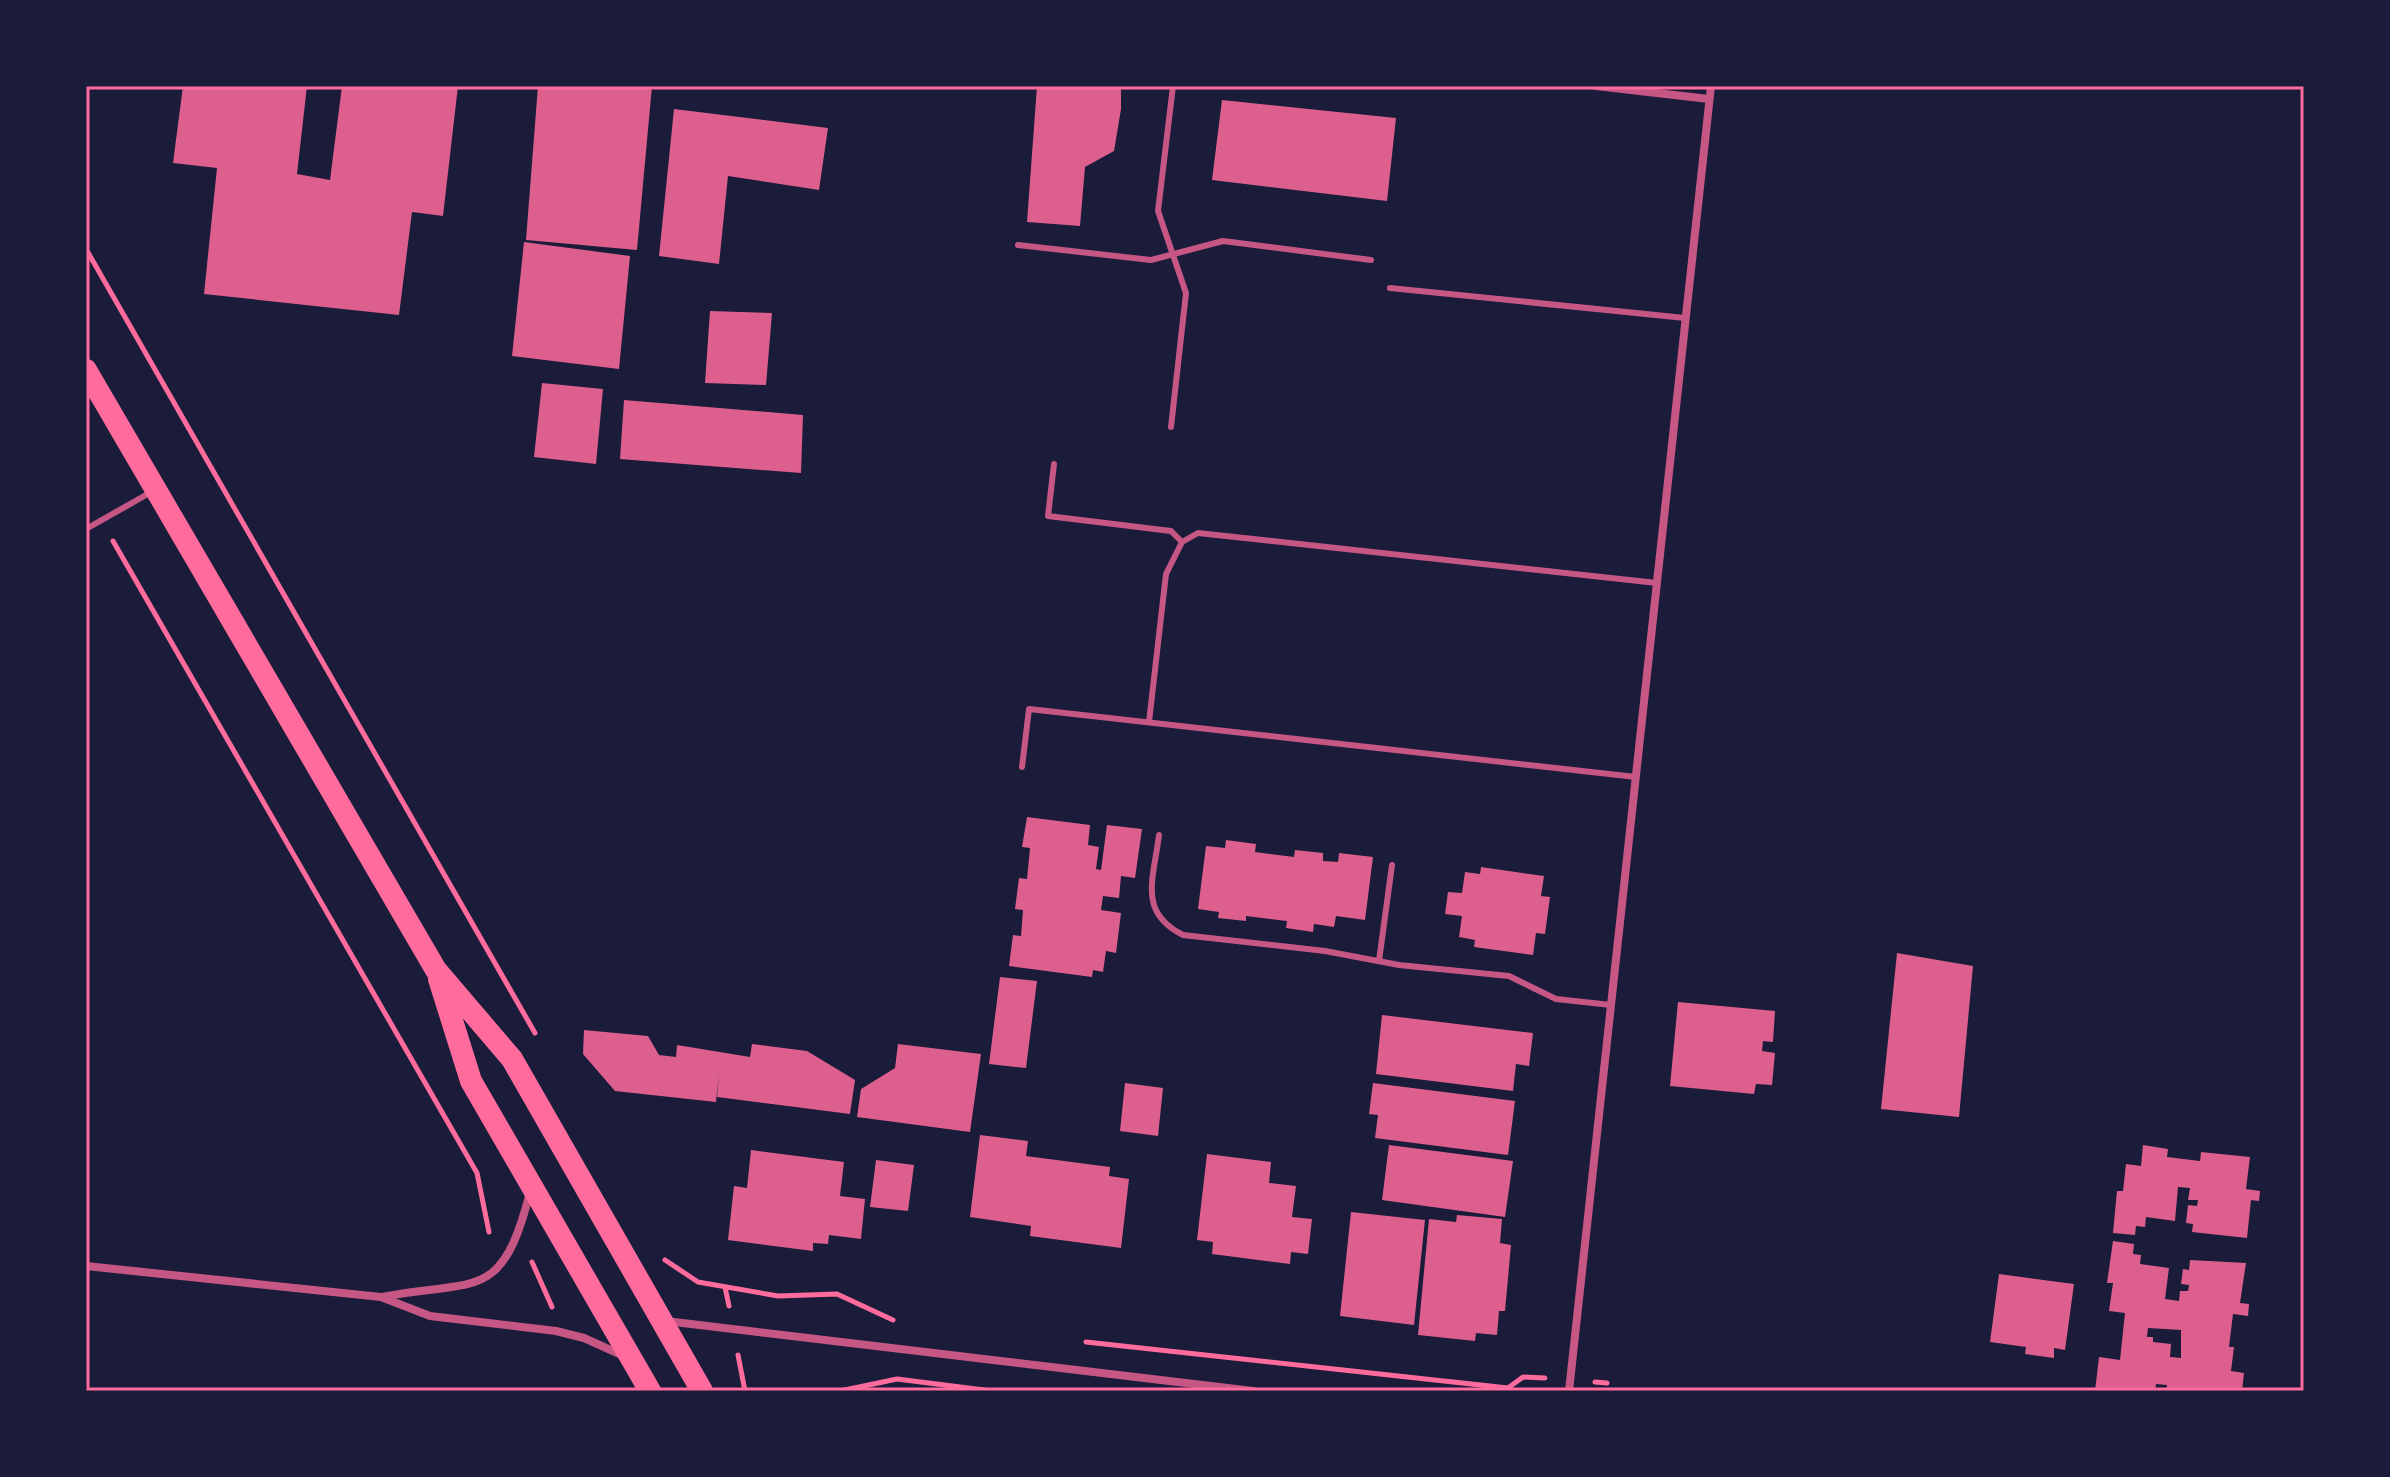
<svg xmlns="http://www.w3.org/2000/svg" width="2390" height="1477" font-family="'Varela Round',sans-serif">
<rect width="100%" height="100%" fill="#1b1b3a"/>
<path fill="#dd5f8e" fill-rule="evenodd" d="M183 86H307L297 174 330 180 342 86H458L443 216 412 212 399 315 204 294 217 168 173 163Z
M538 86H652L637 250 526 240Z
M1037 86H1121V109L1114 151 1085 167 1080 226 1027 222Z
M1222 100 1396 118 1387 201 1212 180Z
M674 109 828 128 819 190 728 176 719 264 659 256Z
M524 242 630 256 619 369 512 356Z
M710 311 772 313 766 385 705 383Z
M542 383 603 389 596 464 534 457Z
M624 400 803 415 801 473 620 459Z
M1027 817 1090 825 1088 845 1099 847 1096 869 1101 870 1107 825 1142 829 1135 878 1121 876 1119 898 1103 896 1101 910 1121 913 1116 953 1106 951 1103 972 1093 970 1092 977 1009 966 1013 935 1021 936 1023 910 1015 909 1019 878 1027 879 1030 848 1022 847Z
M1226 840 1256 844 1255 852 1294 857 1295 850 1323 853V861L1338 862 1339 853 1373 857 1365 920 1336 916 1334 927 1314 924 1313 932 1286 928 1287 921 1246 916V921L1218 918 1219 912 1198 909 1206 846 1225 848Z
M1481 867 1544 876 1541 896 1550 897 1545 934 1536 933 1533 955 1474 947 1475 940 1459 937 1462 916 1445 914 1448 892 1462 893 1465 872 1480 874Z
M1897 953 1973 966 1959 1117 1881 1109Z
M1000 977 1037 981 1026 1068 989 1064Z
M1678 1002 1775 1011 1773 1042 1763 1041 1762 1051 1775 1053 1772 1085 1756 1084 1754 1094 1670 1086Z
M1382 1015 1533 1033 1529 1066 1516 1064 1513 1091 1376 1074Z
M584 1030 648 1036 659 1055 676 1057 677 1045 750 1057 752 1044 807 1051 855 1080 850 1114 717 1097 719 1072 716 1102 615 1091 583 1054Z
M898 1044 981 1054 970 1132 857 1117 861 1089 895 1068Z
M1125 1083 1163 1088 1158 1136 1120 1131Z
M1373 1083 1515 1101 1508 1155 1375 1138 1378 1115 1369 1114Z
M980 1135 1028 1141 1026 1156 1110 1167 1109 1176 1129 1179 1121 1248 1030 1236 1031 1226 970 1217Z
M1389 1145 1513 1161 1505 1217 1382 1200Z
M2143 1145 2168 1149 2167 1157 2200 1161 2201 1152 2250 1157 2246 1189 2260 1191 2259 1201 2251 1200 2247 1238 2192 1232 2193 1224 2186 1223 2188 1205 2197 1206 2198 1200H2188L2190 1188 2178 1187 2175 1221 2146 1217 2145 1227 2136 1226 2135 1235 2113 1233 2117 1191H2123L2126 1164 2141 1166Z
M751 1150 844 1162 840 1196 865 1199 861 1239 829 1235 828 1244 813 1243V1251L728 1240 734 1186 747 1188Z
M1207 1154 1271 1162 1269 1183 1296 1186 1292 1217 1312 1219 1308 1254 1291 1252 1290 1264 1212 1254 1213 1242 1197 1240Z
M876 1160 914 1165 908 1211 870 1207Z
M1351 1212 1425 1220 1414 1325 1340 1316Z
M1457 1215 1502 1219 1500 1243 1511 1245 1505 1311H1499L1497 1335 1476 1333 1475 1341 1418 1335 1429 1219 1456 1222Z
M2113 1241 2134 1244 2133 1254 2141 1255 2140 1264 2169 1268 2165 1299 2179 1301 2180 1291H2188L2189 1285 2181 1284 2183 1269 2189 1270 2190 1260 2246 1263 2240 1303 2249 1304 2248 1316 2233 1314 2229 1347H2234L2231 1371 2244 1373 2242 1391H2166L2167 1385 2156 1384 2155 1391H2095L2099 1357 2120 1360 2125 1313 2109 1311 2113 1283H2107ZM2148 1328 2181 1330V1358L2170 1357 2171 1344 2153 1342V1337H2147Z
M1999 1274 2074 1284 2065 1350 2054 1348V1358L2025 1354 2026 1347 1990 1342Z"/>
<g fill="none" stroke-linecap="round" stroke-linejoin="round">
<path stroke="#ff6b9d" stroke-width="5" d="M86 249 535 1033
M113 541 477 1173 489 1232
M665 1260 698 1282 778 1296 837 1294 893 1320
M532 1262 552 1307
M725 1287 729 1306
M1086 1342 1508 1388 1523 1377 1545 1378
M738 1355 745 1391
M1595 1382 1607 1383
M840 1391 897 1379 992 1391"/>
<path stroke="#c65784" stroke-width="6" d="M1018 245 1151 260 1223 241 1371 260
M1390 288 1685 318
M1171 427 1186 293 1158 211 1173 86
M1054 464 1048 516 1171 531 1182 542
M86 529 153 491
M1149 722 1166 574 1182 542 1198 533 1657 583
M1022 767 1029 709 1636 777
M1159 835C1154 878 1137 912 1183 935L1325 951 1399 965 1509 976 1556 999 1611 1005
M1379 961 1392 865"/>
<path stroke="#c65784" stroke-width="8" d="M1596 86 1709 99
M86 1266 381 1297 430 1316 556 1331 584 1338 624 1356
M382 1297C477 1279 502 1303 530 1192
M666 1321 1253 1391
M1569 1391 1711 86"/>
<path stroke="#ff6b9d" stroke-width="22" d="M86 370 436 970 512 1059 702 1391
M439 979 471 1081 650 1391"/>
</g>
<rect width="2390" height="1477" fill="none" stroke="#1b1b3a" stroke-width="176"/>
<rect x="88" y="88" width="2214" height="1301" fill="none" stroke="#ff6b9d" stroke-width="3"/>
</svg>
